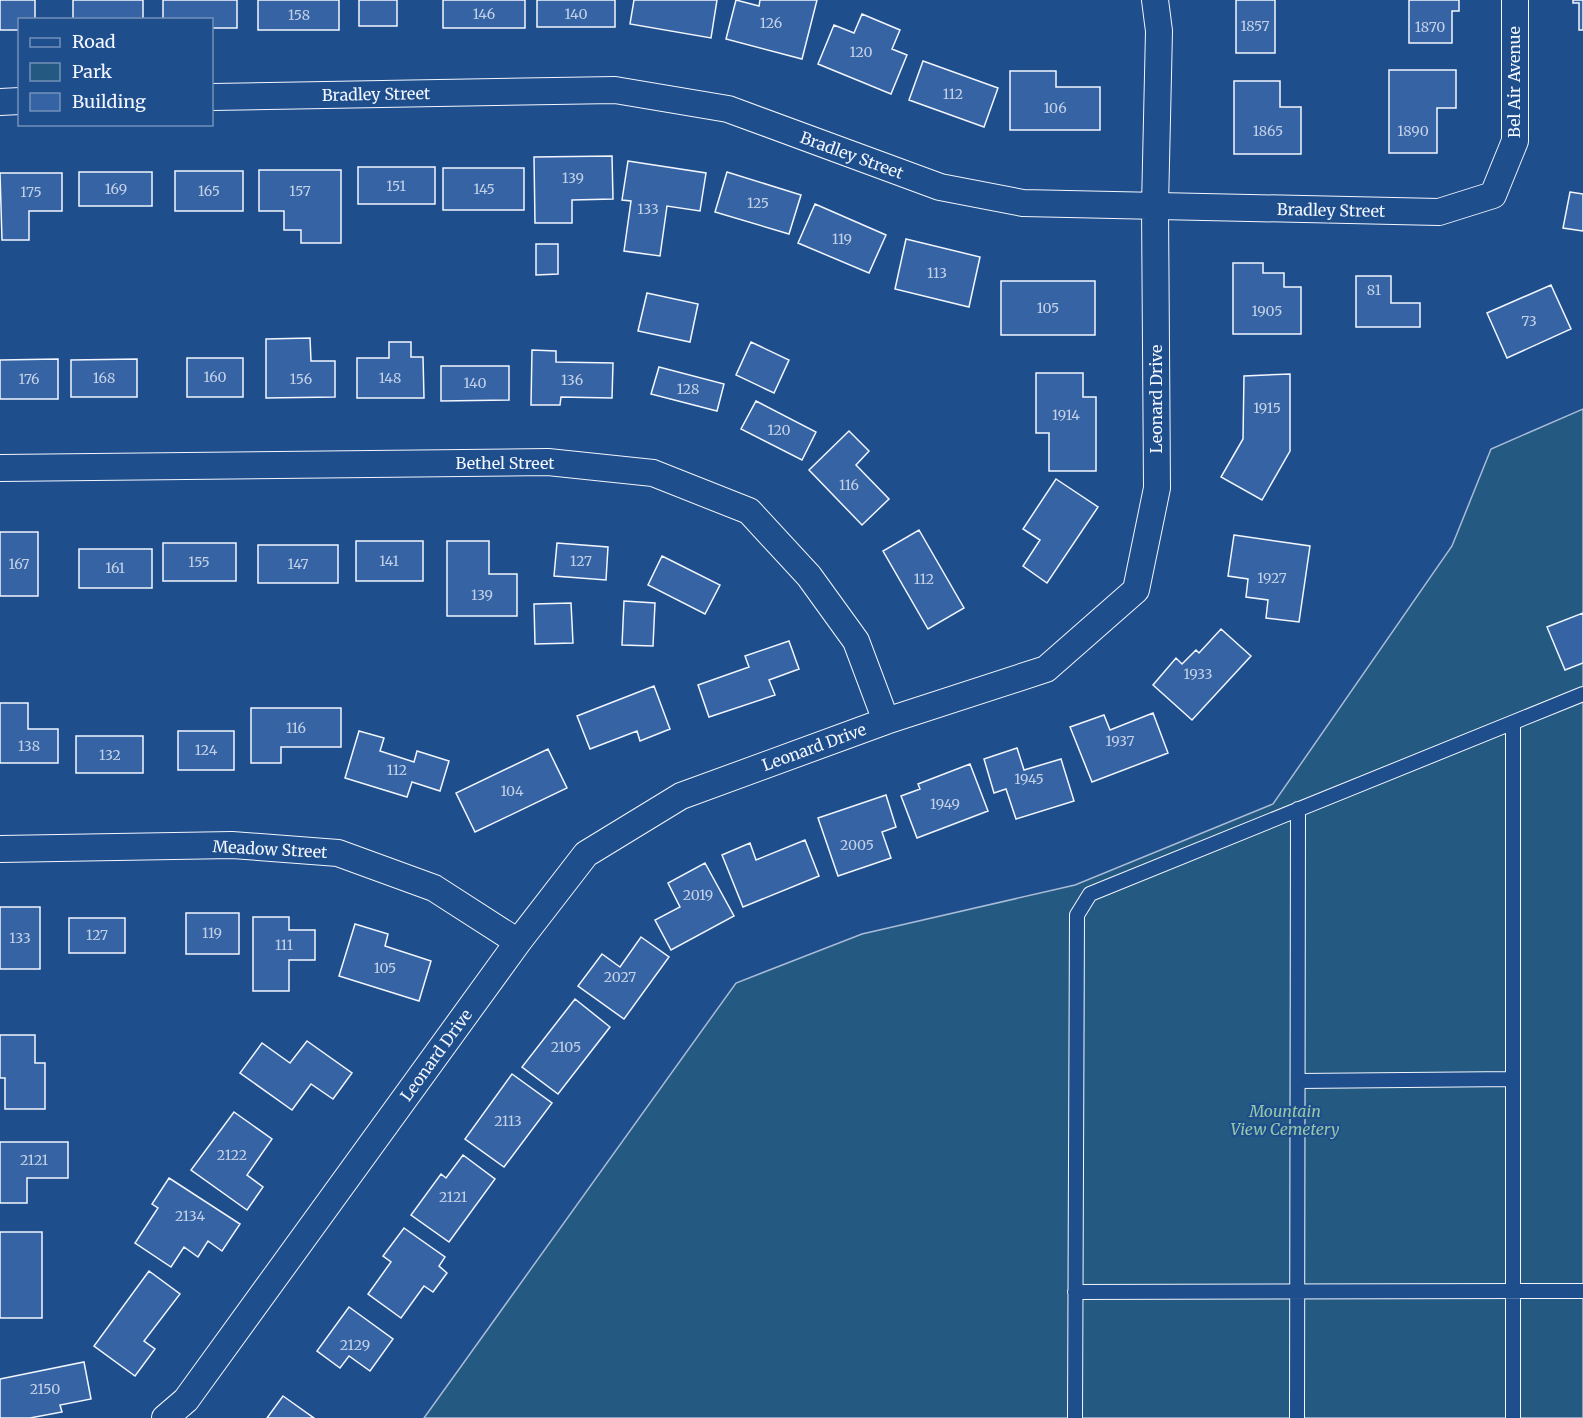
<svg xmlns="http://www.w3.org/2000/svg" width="1583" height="1418" font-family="Merriweather,serif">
<rect width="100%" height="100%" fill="#1f4e8c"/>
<path fill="#245a82" stroke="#a8bbd7" stroke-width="1.5" d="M1583 409V1418H424L736 983 862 934 1075 885 1273 804 1452 546 1491 449Z"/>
<path fill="#3563a3" stroke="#f2f6ff" stroke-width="1.5" d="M0 0H35V20H20V30H0Z
M73 0H143V20H73Z
M163 0H237V28H212V20H163Z
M258 0H339V30H258Z
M359 0H397V26H359Z
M443 0H525V28H443Z
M537 0H615V27H537Z
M634 0H717L711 38 630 24Z
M736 0 759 6 760 0H817L802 59 726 39Z
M1236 0H1275V53H1236Z
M1409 0H1459V11H1452V43H1409Z
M1573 0H1583V30H1579V3H1573Z
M862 14 900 30 892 49 907 55 891 94 818 64 834 25 854 33Z
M923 61 998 88 984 127 909 100Z
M1389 70H1456V108H1437V153H1389Z
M1010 71H1056V87H1100V130H1010Z
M1234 81H1280V107H1301V154H1234Z
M612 156 613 199 572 200V223H535L534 157Z
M628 161 706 173 700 211 667 206 660 256 624 251 631 201 622 200Z
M358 167H435V204H358Z
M443 168H524V210H443Z
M259 170H341V243H301V230H284V211H259Z
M175 171H243V211H175Z
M79 172H152V206H79Z
M727 172 801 195 789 234 715 212Z
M0 173H62V211H29V240H2Z
M1570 192 1583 194V231L1563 228Z
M815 204 886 235 869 273 798 243Z
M906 239 980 257 969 307 895 289Z
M536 244H558V274L536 275Z
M1233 263H1263V273H1284V287H1301V334H1233Z
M1356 276H1391V303H1420V327H1356Z
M1001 281H1095V335H1001Z
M1551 285 1571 329 1507 358 1487 313Z
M647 293 698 304 690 342 638 331Z
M310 338 311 361H335V397L266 398V339Z
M389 342H411V357H423L424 398H357V358H389Z
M751 342 789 360 774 393 736 375Z
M532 350 556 351V362L613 363 612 398 561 397 560 405H531Z
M187 358H243V397H187Z
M58 359V399H0V360Z
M137 359V397H71V360Z
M441 366H509V400L441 401Z
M659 367 724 384 717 411 651 394Z
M1036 373H1083V397H1096V471H1049V433H1036Z
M1290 374V451L1262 500 1221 477 1243 439 1244 376Z
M756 401 816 432 802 460 741 429Z
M849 431 869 451 856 465 889 499 862 525 809 470Z
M1056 479 1098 507 1047 583 1023 566 1040 540 1023 529Z
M919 530 964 608 928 629 883 551Z
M0 532H38V596H0Z
M1234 535 1310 546 1299 622 1266 618 1268 600 1246 597 1248 579 1228 576Z
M356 541H423V581H356Z
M447 541H489V574H517V616H447Z
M163 543H236V581H163Z
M557 543 608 547 606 580 554 576Z
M258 545H338V583H258Z
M79 549H152V588H79Z
M662 556 720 585 705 614 648 585Z
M624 601 655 603 653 646 622 645Z
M571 603 573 643 535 644 534 604Z
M1583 613V663L1565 670 1547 627Z
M1221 629 1251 656 1192 720 1153 685 1176 658 1182 664 1196 650 1199 653Z
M789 641 799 669 769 680 775 695 709 717 698 685 749 667 745 656Z
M654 686 670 729 640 741 637 731 590 749 577 716Z
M0 703H28V729H58V763H0Z
M251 708H341V747H281V763H251Z
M1153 713 1168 753 1092 782 1070 727 1104 715 1110 730Z
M178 731H234V770H178Z
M359 731 384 738 380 751 414 762 417 751 449 761 440 791 412 782 407 797 345 778Z
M76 736H143V773H76Z
M1017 748 1024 770 1061 759 1074 801 1016 819 1006 789 994 793 984 759Z
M548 749 567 788 475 832 456 793Z
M970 764 988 811 917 838 901 796 920 789 918 784Z
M886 795 896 827 882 832 891 858 838 876 818 818Z
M805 840 819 876 743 907 722 855 750 843 756 860Z
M705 863 734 916 671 950 655 920 680 907 668 883Z
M0 907H40V969H0Z
M186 913H239V954H186Z
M253 917H289V930H315V960H289V991H253Z
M69 918H125V953H69Z
M355 924 388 934 385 946 431 961 419 1001 339 976Z
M641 937 669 957 624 1019 578 986 602 954 620 967Z
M575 999 610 1027 558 1094 522 1067Z
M0 1035H35V1063H45V1109H5V1078H0Z
M307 1041 352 1073 333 1099 311 1084 292 1110 240 1073 262 1043 290 1063Z
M512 1074 552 1103 504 1167 465 1139Z
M234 1112 272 1139 247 1175 263 1187 247 1210 191 1170Z
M0 1142H68V1178H27V1203H0Z
M463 1155 495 1179 449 1242 411 1215 441 1174 446 1178Z
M169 1178 240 1224 222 1251 208 1241 198 1257 184 1247 171 1267 135 1243 158 1208 152 1204Z
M404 1228 445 1257 439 1266 447 1273 433 1292 424 1286 401 1318 368 1294 391 1262 383 1256Z
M0 1232H42V1318H0Z
M149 1271 180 1294 144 1341 155 1349 135 1376 94 1346Z
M349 1307 393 1339 370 1371 349 1356 340 1368 317 1351Z
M84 1362 91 1399 60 1405 62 1412 30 1418H0V1379Z
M283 1396 314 1418H267Z"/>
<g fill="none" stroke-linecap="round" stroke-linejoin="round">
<defs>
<path id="lane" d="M1513 723V1418
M1298 1081 1513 1079
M1075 1292 1583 1291
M1075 1418 1077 915 1090 894 1583 694
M1297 1418 1298 809"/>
<path id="street" d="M212 97 615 90 728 109 940 187 1023 203 1439 212 1493 195 1515 141V0
M0 102 20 101
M0 468 548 462 653 473 749 511 809 576 856 641 886 721
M0 849 232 845 338 853 434 888 518 942
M165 1418 186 1400 518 942 586 854 681 796 886 721 1046 669 1136 590 1157 488 1155 206 1159 31 1155 0"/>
</defs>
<use href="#lane" stroke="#f2f6ff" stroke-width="16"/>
<use href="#street" stroke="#f2f6ff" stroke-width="28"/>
<use href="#lane" stroke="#1f4e8c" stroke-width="14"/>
<use href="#street" stroke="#1f4e8c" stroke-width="26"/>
</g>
<g text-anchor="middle" stroke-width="4.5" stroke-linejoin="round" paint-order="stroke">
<g font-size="14" fill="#c3d1e8">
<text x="484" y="19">146</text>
<text x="576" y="19">140</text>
<text x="299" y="20">158</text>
<text x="771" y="28">126</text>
<text x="1255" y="31">1857</text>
<text x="1430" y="32">1870</text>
<text x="861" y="57">120</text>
<text x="953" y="99">112</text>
<text x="1055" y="113">106</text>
<text x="1268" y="136">1865</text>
<text x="1413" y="136">1890</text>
<text x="573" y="183">139</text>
<text x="396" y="191">151</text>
<text x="116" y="194">169</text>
<text x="484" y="194">145</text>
<text x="209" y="196">165</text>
<text x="300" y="196">157</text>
<text x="31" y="197">175</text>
<text x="758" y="208">125</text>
<text x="648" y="214">133</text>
<text x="842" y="244">119</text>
<text x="937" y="278">113</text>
<text x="1374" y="295">81</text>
<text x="1048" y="313">105</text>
<text x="1267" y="316">1905</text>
<text x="1529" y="326">73</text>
<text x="215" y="382">160</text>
<text x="104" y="383">168</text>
<text x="390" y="383">148</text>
<text x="29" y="384">176</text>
<text x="301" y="384">156</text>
<text x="572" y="385">136</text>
<text x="475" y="388">140</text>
<text x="688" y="394">128</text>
<text x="1267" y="413">1915</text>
<text x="1066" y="420">1914</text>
<text x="779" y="435">120</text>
<text x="849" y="490">116</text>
<text x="389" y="566">141</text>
<text x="581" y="566">127</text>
<text x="199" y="567">155</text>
<text x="19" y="569">167</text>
<text x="298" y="569">147</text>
<text x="115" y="573">161</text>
<text x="1272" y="583">1927</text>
<text x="924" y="584">112</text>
<text x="482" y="600">139</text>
<text x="1198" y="679">1933</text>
<text x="296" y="733">116</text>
<text x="1120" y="746">1937</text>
<text x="29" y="751">138</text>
<text x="206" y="755">124</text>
<text x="110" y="760">132</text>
<text x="397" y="775">112</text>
<text x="1029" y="784">1945</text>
<text x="512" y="796">104</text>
<text x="945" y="809">1949</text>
<text x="857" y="850">2005</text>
<text x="698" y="900">2019</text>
<text x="212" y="938">119</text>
<text x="97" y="940">127</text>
<text x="20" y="943">133</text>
<text x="284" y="950">111</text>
<text x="385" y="973">105</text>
<text x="620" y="982">2027</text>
<text x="566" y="1052">2105</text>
<text x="508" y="1126">2113</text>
<text x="232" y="1160">2122</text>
<text x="34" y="1165">2121</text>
<text x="453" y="1202">2121</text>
<text x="190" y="1221">2134</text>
<text x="355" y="1350">2129</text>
<text x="45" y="1394">2150</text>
</g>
<g font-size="16" fill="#f2f6ff" stroke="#1f4e8c">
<text transform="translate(1514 82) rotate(-90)" y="6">Bel Air Avenue</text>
<text transform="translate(376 94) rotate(-1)" y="6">Bradley Street</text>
<text transform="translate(852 155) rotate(20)" y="6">Bradley Street</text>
<text transform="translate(1331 210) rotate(1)" y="6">Bradley Street</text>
<text transform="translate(1156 399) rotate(-90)" y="6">Leonard Drive</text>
<text x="505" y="469">Bethel Street</text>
<text transform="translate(814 747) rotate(-20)" y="6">Leonard Drive</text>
<text transform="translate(270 849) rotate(3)" y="6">Meadow Street</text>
<text transform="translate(436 1055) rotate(-54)" y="6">Leonard Drive</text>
</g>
<g font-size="16" font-style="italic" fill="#97c8a6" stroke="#1f4e8c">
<text x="1285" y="1117">Mountain<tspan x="1285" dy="18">View Cemetery</tspan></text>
</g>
</g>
<rect x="18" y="18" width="195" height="108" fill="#1f4e8c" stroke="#7391ba" stroke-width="1.5"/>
<rect x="30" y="38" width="30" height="9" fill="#1f4e8c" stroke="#7391ba" stroke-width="1.5"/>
<text x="72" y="48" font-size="18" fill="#f2f6ff">Road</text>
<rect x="30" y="63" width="30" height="18" fill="#245a82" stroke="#7391ba" stroke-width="1.5"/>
<text x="72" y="78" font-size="18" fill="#f2f6ff">Park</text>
<rect x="30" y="93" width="30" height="18" fill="#3563a3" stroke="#7391ba" stroke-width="1.5"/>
<text x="72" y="108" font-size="18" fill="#f2f6ff">Building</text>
</svg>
